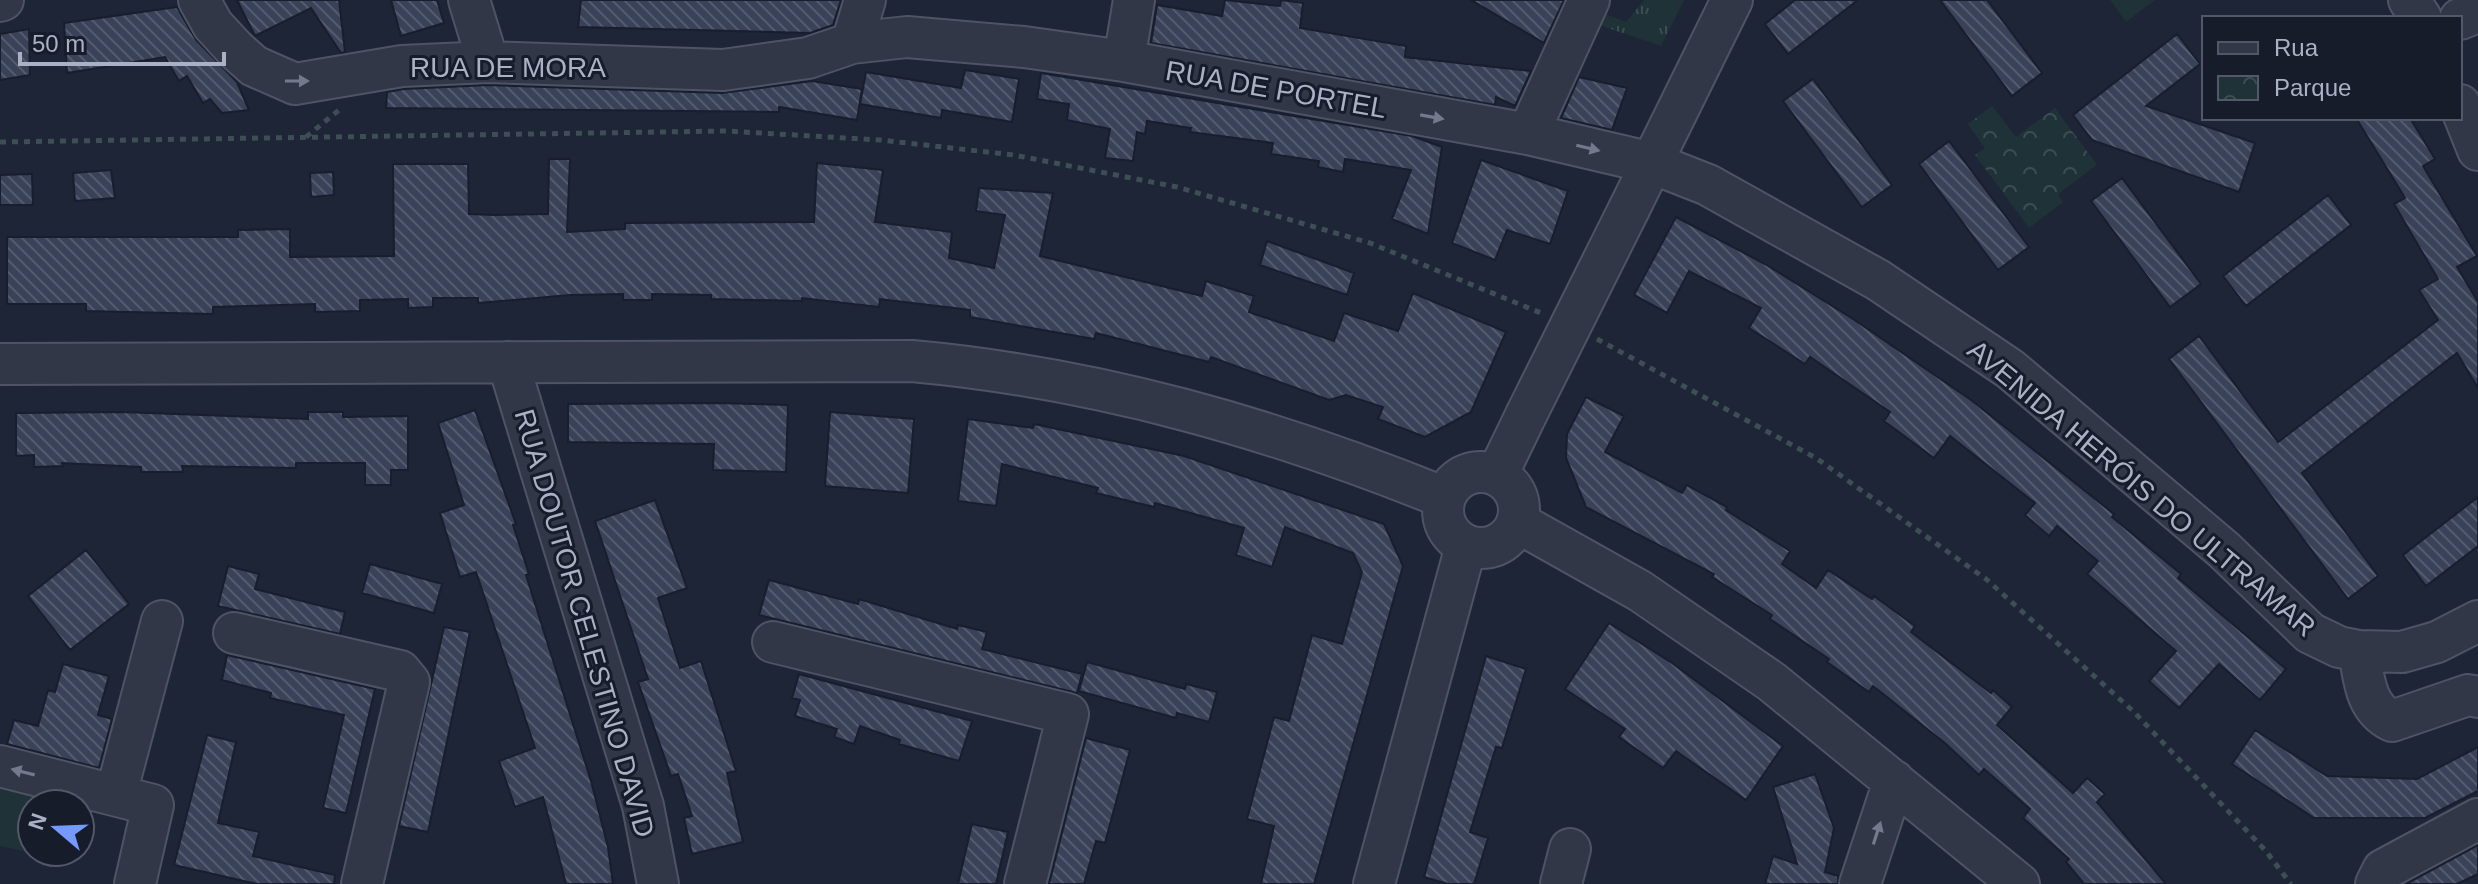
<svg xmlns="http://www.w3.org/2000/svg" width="2478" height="884" font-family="Helvetica,sans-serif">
<defs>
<pattern id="grass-tufts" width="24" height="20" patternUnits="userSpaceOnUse" patternTransform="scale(2)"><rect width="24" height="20" fill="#1f3238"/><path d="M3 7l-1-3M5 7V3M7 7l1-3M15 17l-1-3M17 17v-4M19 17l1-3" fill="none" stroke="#3d4d53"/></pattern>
<pattern id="park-crowns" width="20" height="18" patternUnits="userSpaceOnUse" patternTransform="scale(2)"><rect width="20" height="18" fill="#1f3238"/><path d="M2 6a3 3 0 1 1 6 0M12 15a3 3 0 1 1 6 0" fill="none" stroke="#3d4d53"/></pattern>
<pattern id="building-back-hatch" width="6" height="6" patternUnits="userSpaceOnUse" patternTransform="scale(2)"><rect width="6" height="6" fill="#394258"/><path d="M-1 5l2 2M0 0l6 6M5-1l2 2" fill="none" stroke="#535b6e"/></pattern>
</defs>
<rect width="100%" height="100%" fill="#1d2536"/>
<path fill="url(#grass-tufts)" d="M1644 0H1684L1661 46 1599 25 1603 13 1626 22Z"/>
<path fill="url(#park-crowns)" d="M1992 106 2016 137 2055 108 2097 165 2058 194 2063 202 2029 228 1975 155 1985 148 1968 124Z"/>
<path fill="#1f3238" d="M2110 0H2155L2126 22Z
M0 782 86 802 80 827V804H32V852H74L71 862 0 846Z"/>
<path fill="url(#building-back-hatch)" stroke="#181e2d" stroke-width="2" d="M237 0H339L345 52 341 53 311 8 255 36Z
M391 0H437L444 23 401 36Z
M581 0H841L833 25 810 33 578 27Z
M1225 0 1280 6 1281 0 1303 3 1300 28 1406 46 1405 57 1531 71 1515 106 1496 97 1495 105 1151 43 1157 5 1222 16Z
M1471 0H1564L1544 43Z
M1795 0H1858L1788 54 1765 24Z
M1940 0H1987L2042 73 2012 96Z
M177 7 196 40 237 82 249 110 222 113 210 99 203 103 187 76 179 81 165 57 67 73 64 23Z
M29 29 30 75 0 80V34Z
M2177 34 2200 64 2146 106 2255 143 2239 192 2092 140 2073 115Z
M965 70 1019 79 1012 122 942 110 941 118 860 104 866 72 961 88Z
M1041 73 1412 136 1442 147 1428 234 1392 219 1411 170 1345 159 1343 172 1318 167 1319 161 1271 154 1273 143 1190 132 1191 128 1147 121 1145 134 1137 132 1133 161 1105 158 1110 129 1067 120 1069 104 1037 99Z
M1579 77 1627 88 1612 130 1561 118Z
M1813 79 1892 185 1862 207 1783 101Z
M812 81 862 89 857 120 779 107V112L386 108 387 92 404 89 488 85 722 93Z
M2356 118H2410L2435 159 2423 166 2477 256 2457 267 2478 302V388L2457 353 2302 473 2378 576 2348 599 2169 359 2199 336 2278 442 2438 320 2419 290 2438 279 2394 204 2405 198Z
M1949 141 2029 247 1998 270 1919 164Z
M549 159H570L567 232 625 229V223L814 222 817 163 883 170 875 222 952 232 949 258 994 268 1005 215 976 211 979 188 1053 193 1040 256 1202 296 1206 281 1254 296 1249 312 1334 341 1344 313 1398 331 1413 293 1506 332 1471 412 1425 437 1378 419 1383 407 1346 395 1329 400 1211 357 1209 362 1096 333 1094 339 970 317V310L880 299 879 307 802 298V301L711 299V295L652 294V300H623V294L570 295 478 303V298H433V307L408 308V299L360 300V311L315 312V304L213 307V314L86 311V304H7V237H238V230L290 229V257L394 256 393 164H468L469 214 493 215 548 214Z
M1481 160 1568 191 1550 244 1507 230 1495 260 1452 243Z
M111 170 115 198 75 201 73 173Z
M333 172 334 195 311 197 310 173Z
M32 174 33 205H0V175Z
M2122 178 2201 284 2170 307 2091 201Z
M2328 195 2351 225 2246 306 2223 276Z
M1676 217 1765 264 1853 319 1971 400 2114 514 2112 517 2181 574 2178 578 2286 669 2260 700 2219 664 2179 708 2149 681 2176 651 2087 574 2098 561 2057 526 2049 536 2025 515 2035 503 1950 436 1934 458 1884 421 1890 412 1810 357 1805 364 1749 328 1761 308 1689 271 1667 313 1634 295Z
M1267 241 1354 273 1347 295 1260 265Z
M1586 397 1624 416 1605 452 1682 493 1687 485 1727 507 1726 510 1790 551 1782 564 1816 588 1828 570 1872 599 1874 596 1915 626 1911 632 1991 693 1993 690 2012 707 1997 725 2073 793 2087 778 2105 794 2097 802 2166 884H2084L2066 862 2069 859 2023 818 2030 809 1984 769 1979 775 1946 744 1873 686 1869 692 1827 662 1829 659 1770 619 1772 615 1712 577 1714 574 1586 507 1566 458 1567 434Z
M715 403 788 405 786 472 713 470 714 444 568 442V404Z
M475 410 516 524 513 525 529 574 526 575 591 781 608 847 613 884H566L543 797 515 807 499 761 535 748 476 572 460 577 440 513 464 505 438 423Z
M122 412 308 419V412H343V417L408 416V470H391V485H365V463H296V468L182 466 183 472H141V467L62 463 63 466 34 467V455L16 456V413Z
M830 412 914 419 908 493 825 486Z
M968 419 1033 428 1034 424 1184 456 1384 524 1403 566 1314 884H1261L1274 826 1247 819 1274 717 1289 721 1312 635 1342 644 1362 572 1353 553 1285 527 1272 567 1236 555 1244 528 1155 503 1154 507 1096 493 1098 488 1002 464 996 506 958 501Z
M2478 497V546L2426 586 2403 555Z
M655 500 687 588 658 598 680 668 701 661 736 771 727 773 743 842 692 854 684 818 692 816 678 774 671 776 638 682 648 679 595 521Z
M86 550 129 604 70 650 28 596Z
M370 564 442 584 434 613 362 593Z
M228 566 259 574 255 589 345 612 340 634 218 606Z
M769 580 858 604 859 599 957 629 958 625 987 632 982 649 1082 674 1077 693 759 615Z
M1609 623 1672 663 1783 746 1746 800 1676 751 1663 768 1619 737 1625 729 1565 689Z
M444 627 470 632 428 832 399 826Z
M227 655 375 689 346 813 323 808 344 715 270 698 271 693 222 680Z
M1486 656 1526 669 1502 748 1496 747 1470 832 1488 838 1474 884H1448L1424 877Z
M1087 662 1185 689 1186 684 1217 692 1209 722 1177 713 1176 718 1079 691Z
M63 664 109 676 98 715 112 719 99 768 7 744 14 720 38 726 48 690 55 692Z
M799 674 972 721 959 761 899 744 900 740 860 726 854 744 834 737 837 729 795 716 800 700 792 698Z
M2255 730 2327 776 2417 779 2478 747V791L2425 818H2314L2232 764Z
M207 735 236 742 218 823 259 832 253 856 335 875 334 884H257L174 865Z
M1086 738 1130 750 1105 843 1096 841 1084 884H1049Z
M1815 774 1834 828 1825 872 1838 876V884H1765L1773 856 1797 864 1773 787Z
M972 824 1008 832 996 884H958Z
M2478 845V874L2457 884H2406Z"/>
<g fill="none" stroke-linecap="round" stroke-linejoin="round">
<defs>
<path id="minor" d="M199 0 213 25 235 49 254 66 295 84 402 66 488 62 723 70 808 58 852 43 907 37 1024 47 1124 61 1528 134 1652 163 1708 185 1878 280 2010 369 2224 550 2310 633 2339 647 2359 651 2402 652 2437 642 2478 621
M469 0 488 62
M2409 0 2421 18
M0 1 3 0
M2460 19 2478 12
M852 43 865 0
M1124 61 1134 0
M2460 105 2478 150
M1528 134 1589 0
M1629 209 1732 0
M508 362 643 806 658 884
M0 364 912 361C1098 378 1272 428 1445 498
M1443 510a38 38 0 1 1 76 0a38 38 0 1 1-76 0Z
M1497 475 1526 415
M1517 522 1640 591 1772 682 2019 884
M234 633 400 671 409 682 362 884
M773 642 1068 714 1025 884
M2359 651C2364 679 2365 708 2392 721L2468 695 2478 697
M0 766 153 805 135 884
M116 794 162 621
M1374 884 1466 546
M1561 884 1570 849
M1860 884 1894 781
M2376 884 2383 870 2478 819"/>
</defs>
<use href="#minor" stroke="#4e5465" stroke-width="44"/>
<path stroke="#3d4f55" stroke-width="5" stroke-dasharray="6 6" stroke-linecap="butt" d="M306 137 339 110
M0 142 726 131 880 140 1014 155 1177 187 1370 243 1541 313
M1597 339 1816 458 1986 579 2133 711 2265 850 2291 884"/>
<use href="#minor" stroke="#313747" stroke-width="40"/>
<defs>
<path id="minor-bridge" d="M1526 415 1629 209"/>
</defs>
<use href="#minor-bridge" stroke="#4e5465" stroke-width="44" stroke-linecap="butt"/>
<use href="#minor-bridge" stroke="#313747" stroke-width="40"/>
</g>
<defs><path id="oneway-solid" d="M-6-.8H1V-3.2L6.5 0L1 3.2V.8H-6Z" transform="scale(2)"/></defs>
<g fill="#747a8c">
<use href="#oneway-solid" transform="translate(297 81)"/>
<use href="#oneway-solid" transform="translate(1432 117) rotate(10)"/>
<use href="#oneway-solid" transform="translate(1588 148) rotate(13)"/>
<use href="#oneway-solid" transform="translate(23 772) rotate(-166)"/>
<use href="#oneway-solid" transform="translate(1877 833) rotate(-72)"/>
</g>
<g text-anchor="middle" stroke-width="6" stroke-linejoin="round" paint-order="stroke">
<g font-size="28" fill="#aab1c5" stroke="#171c2b">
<text x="508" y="77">RUA DE MORA</text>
<text transform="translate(1276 89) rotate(10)" y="10">RUA DE PORTEL</text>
<text transform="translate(2142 488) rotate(40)" y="10">AVENIDA HERÓIS DO ULTRAMAR</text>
<text transform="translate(585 623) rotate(74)" y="10">RUA DOUTOR CELESTINO DAVID</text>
</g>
</g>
<rect x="2202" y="16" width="260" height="104" fill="#171c2b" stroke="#525869" stroke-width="2"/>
<rect x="2218" y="42" width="40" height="12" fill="#313747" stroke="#525869" stroke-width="2"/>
<text x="2274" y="56" font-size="24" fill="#aab1c5">Rua</text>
<rect x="2218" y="76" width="40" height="24" fill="url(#park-crowns)" stroke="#525869" stroke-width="2"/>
<text x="2274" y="96" font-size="24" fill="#aab1c5">Parque</text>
<g transform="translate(56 828) rotate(289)"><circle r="38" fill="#171c2b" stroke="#525869" stroke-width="2"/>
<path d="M0-6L14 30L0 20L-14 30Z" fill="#7599ff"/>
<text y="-12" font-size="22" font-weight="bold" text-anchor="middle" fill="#aab1c5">N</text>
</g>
<path d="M20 52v12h204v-12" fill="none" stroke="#aab1c5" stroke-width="4"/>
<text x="32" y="52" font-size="24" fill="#aab1c5" stroke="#171c2b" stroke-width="6" paint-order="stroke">50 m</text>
</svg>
